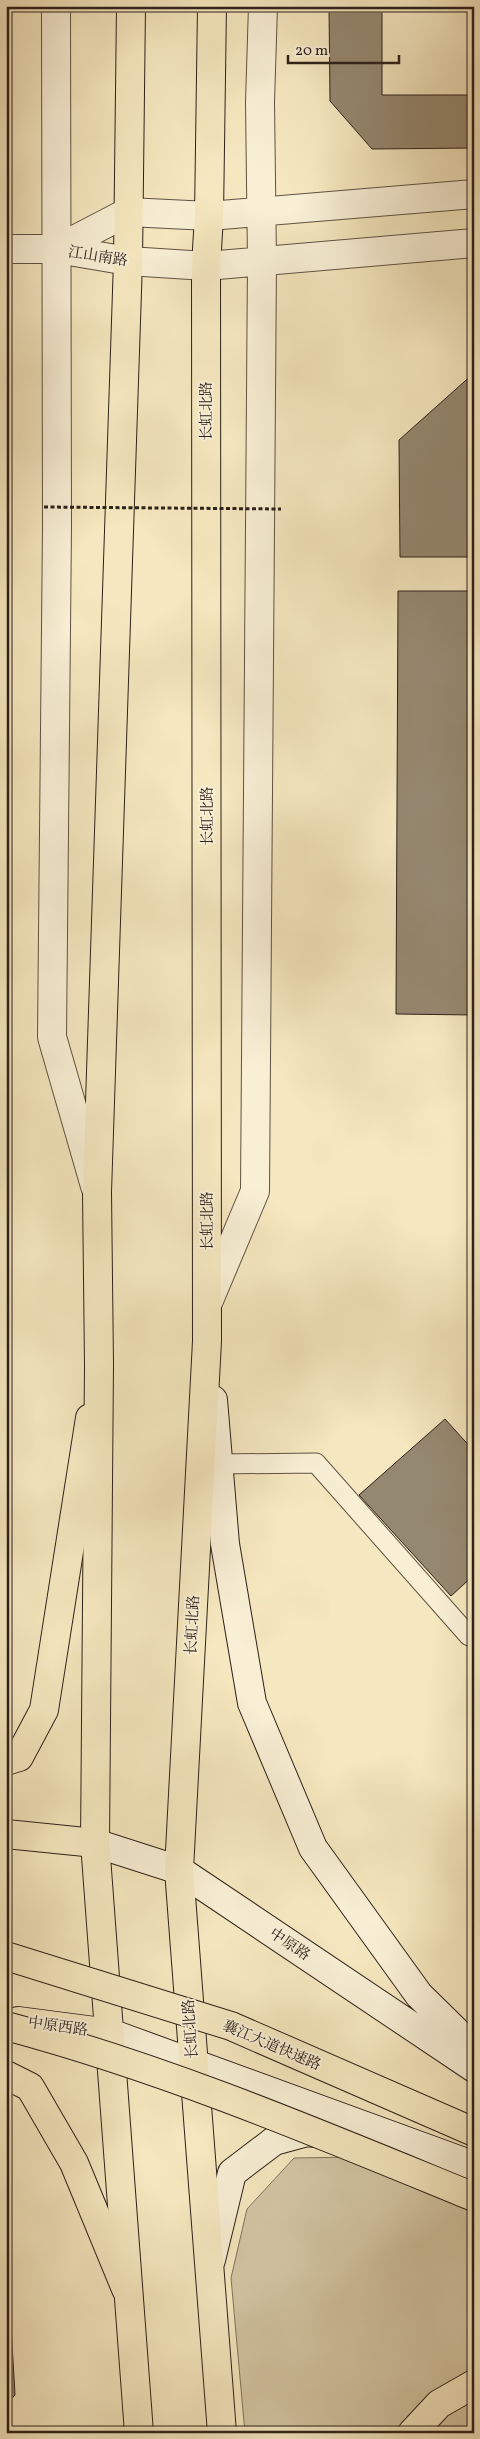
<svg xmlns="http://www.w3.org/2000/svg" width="480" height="2439" font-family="Vollkorn,'Noto Serif SC',serif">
<rect width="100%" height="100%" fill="#f5e7bf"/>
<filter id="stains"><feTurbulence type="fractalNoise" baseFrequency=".004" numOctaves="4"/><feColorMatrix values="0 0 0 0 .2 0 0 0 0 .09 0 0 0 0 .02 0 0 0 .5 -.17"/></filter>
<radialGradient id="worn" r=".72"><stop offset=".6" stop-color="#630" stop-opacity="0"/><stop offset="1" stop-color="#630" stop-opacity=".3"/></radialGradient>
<path fill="#d3c5a3" stroke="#80735e" d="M6 499 11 764H6Z
M354 2157 474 2191V2433H245L231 2278 247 2209 294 2158Z"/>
<path fill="#958870" stroke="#2d211a" d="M329 6H382V95H474V148L372 149 330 101Z
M474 373V557H400L399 440Z
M398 591H474V1015L396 1014Z
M445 1419 474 1451V1475L470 1478 474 1482V1575L451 1596 359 1495Z
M6 2322 11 2326 15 2395 6 2405Z"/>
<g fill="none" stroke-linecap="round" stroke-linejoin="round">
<defs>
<path id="service" d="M218 1464 316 1463 469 1636 474 1632"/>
<path id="tertiary" d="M56 6 57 526 52 1037 95 1186
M6 249H57L128 261 206 266 474 243
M57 249 128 212 209 216 474 194
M207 1305 255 1191 262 261 260 102 263 6"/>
<path id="secondary" d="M213 1400 225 1544 252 1703 313 1848 419 1995 474 2049
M95 1843 179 1870 474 2068
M110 2033 464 2162 474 2168
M211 2260 232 2173 274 2141 307 2132 325 2134"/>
<path id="primary" d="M6 1761 19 1757 44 1710 90 1418
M6 1834 95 1843
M18 2021 110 2033
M6 2075 30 2087 74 2163 126 2289"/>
<path id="trunk" d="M131 6 128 261 97 1192 99 1365 95 1843 139 2433
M212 6 209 216 206 266 207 1341 179 1870 222 2433
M412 2433 439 2404 474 2384"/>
</defs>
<use href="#service" stroke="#5f5243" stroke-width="21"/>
<use href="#tertiary" stroke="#5f5243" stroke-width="30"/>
<use href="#secondary" stroke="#2d211a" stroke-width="30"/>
<use href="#primary" stroke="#2d211a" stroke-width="30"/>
<use href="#trunk" stroke="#2d211a" stroke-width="30"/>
<use href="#service" stroke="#f8efd5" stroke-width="19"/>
<use href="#tertiary" stroke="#f8efd5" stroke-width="28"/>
<use href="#secondary" stroke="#f8efd5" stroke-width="28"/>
<use href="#primary" stroke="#f5e7bf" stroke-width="28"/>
<use href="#trunk" stroke="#f5e7bf" stroke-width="28"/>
<defs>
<path id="trunk-bridge" d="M6 1956 231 2026 474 2132
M6 2026C167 2069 320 2134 474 2197"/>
</defs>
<use href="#trunk-bridge" stroke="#2d211a" stroke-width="30" stroke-linecap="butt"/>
<path stroke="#2d211a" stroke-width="3" stroke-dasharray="4 2.5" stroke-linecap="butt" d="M44 507 281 509"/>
<use href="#trunk-bridge" stroke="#f5e7bf" stroke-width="28"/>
</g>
<g text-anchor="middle" stroke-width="4" stroke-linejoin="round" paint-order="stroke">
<g font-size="15" fill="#2d211a" stroke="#f8efd5">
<text transform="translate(98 256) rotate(9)" y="5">江山南路</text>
<text transform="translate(206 411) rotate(-90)" y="5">长虹北路</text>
<text transform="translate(207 816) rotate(-90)" y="5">长虹北路</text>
<text transform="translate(207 1221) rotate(-90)" y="5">长虹北路</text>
<text transform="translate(192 1625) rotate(-87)" y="5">长虹北路</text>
<text transform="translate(290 1944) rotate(34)" y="5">中原路</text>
<text transform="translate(58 2026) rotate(8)" y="5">中原西路</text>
<text transform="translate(190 2029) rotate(-94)" y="5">长虹北路</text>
<text transform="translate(272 2045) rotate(23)" y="5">襄江大道快速路</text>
</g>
</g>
<rect width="480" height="2439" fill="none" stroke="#f5e7bf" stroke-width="25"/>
<rect x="8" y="8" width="465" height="2424" fill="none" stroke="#2d211a" stroke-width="2.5"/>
<rect x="12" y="12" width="455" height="2414" fill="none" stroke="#2d211a"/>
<path d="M288 55v8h111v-8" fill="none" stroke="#2d211a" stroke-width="2.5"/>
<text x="295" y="55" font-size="15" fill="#2d211a" stroke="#f8efd5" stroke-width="4" paint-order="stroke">20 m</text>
<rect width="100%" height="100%" filter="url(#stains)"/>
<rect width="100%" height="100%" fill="url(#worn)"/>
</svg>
